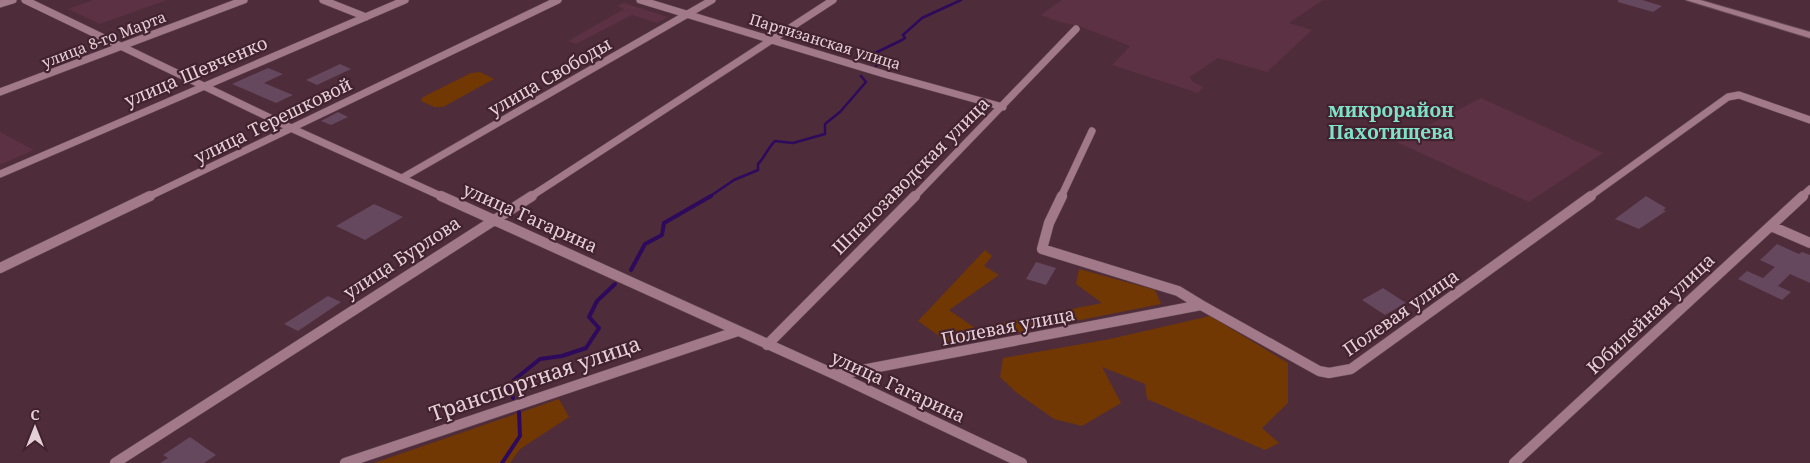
<svg xmlns="http://www.w3.org/2000/svg" width="1810" height="463" font-family="'Noto Serif',serif">
<rect width="100%" height="100%" fill="#4e2c3a"/>
<path fill="#5b3143" d="M93 0H167L100 24 68 9Z
M1062 0H1323L1289 23 1312 30 1267 72 1218 58 1190 77 1193 82 1203 87 1198 93 1112 65 1130 46 1079 26 1060 22 1040 15Z
M624 3 668 17 657 23 632 15 576 44 568 41 624 9 617 6Z
M1481 98 1603 153 1529 202 1396 142Z
M0 132 34 150 0 165Z"/>
<path fill="#713804" d="M480 72 494 79 443 107H434L421 101 423 97 471 73Z
M985 250 992 256 984 266 999 275 949 310 975 328 982 340 952 345 918 321Z
M1079 269 1155 290 1161 304 994 337 992 325 1102 303 1076 284Z
M1210 316 1288 363V403L1262 428 1279 443 1265 450 1147 399 1145 384 1102 367 1121 403 1082 426 1054 419 1017 393 1000 377 1003 358 1110 339Z
M559 399 569 417 520 449 510 463H374Z"/>
<g fill="none" stroke-linecap="round" stroke-linejoin="round">
<path stroke="#2d0a5c" stroke-width="2.5" d="M876 66 881 60 875 59 871 55 902 40 905 38 903 35 922 18 961 0
M709 197 734 180 758 170V164C765 157 767 149 775 141L793 143 825 134V124L840 112 866 82 861 76"/>
<path stroke="#2d0a5c" stroke-width="4" d="M631 270 645 244 662 235 664 223 711 196
M513 398 510 388 514 380 540 359 562 356 586 348 599 328 589 317 597 301 615 284
M502 463 520 436 519 412"/>
</g>
<path fill="#65475e" d="M1618 0H1642L1662 6 1653 12 1618 2Z
M340 64 351 69 317 85 306 80Z
M268 68 283 74 264 83 293 95 276 103 232 84Z
M338 112 348 117 331 125 321 121Z
M1646 196 1666 208 1663 210 1666 211 1639 229 1615 219Z
M374 204 403 217 365 240 336 226Z
M1777 244 1799 254 1802 252 1810 255V283L1790 274 1778 286 1791 292 1782 300 1738 279 1747 271 1763 278 1775 267 1760 260Z
M1036 262 1056 268 1046 285 1026 279Z
M1383 288 1406 303 1385 315 1362 300Z
M328 296 341 302 298 331 284 324Z
M190 437 216 455 204 463H160L168 458 163 455Z"/>
<g fill="none" stroke-linecap="round" stroke-linejoin="round">
<defs>
<path id="street-far1" d="M25 0 293 129 443 197
M323 0 366 17
M640 0 884 74 1003 107
M0 4 13 0
M0 92 244 0
M0 174 405 0
M402 178 712 0
M148 197 558 0
M530 197 833 0
M914 197 1076 29
M1061 197 1092 131
M1589 197 1728 97 1739 95 1810 120
M1801 197 1810 189"/>
<path id="street" d="M441 196 836 375 1022 463
M1062 196 1049 223 1042 249 1178 291 1201 305
M1771 226 1810 243
M0 268 150 196
M767 345 915 196
M836 375 1201 305 1319 371 1329 373 1351 369 1591 196
M115 463 532 196
M345 463 738 331
M1514 463 1803 196"/>
<path id="secondary" d="M1686 0H1700L1810 32V38Z"/>
</defs>
<use href="#street-far1" stroke="#684b57" stroke-width="8"/>
<use href="#street" stroke="#684b57" stroke-width="11"/>
<use href="#secondary" stroke="#684b57" stroke-width="2"/>
<use href="#street-far1" stroke="#a27988" stroke-width="7"/>
<use href="#street" stroke="#a27988" stroke-width="10"/>
<use href="#secondary" fill="#a27988" fill-rule="evenodd"/>
</g>
<g text-anchor="middle" stroke-width="4.5" stroke-linejoin="round" paint-order="stroke">
<g font-size="15" fill="#e5cfd6" stroke="#432230">
<text transform="translate(104 40) rotate(-21)" y="5">улица 8-го Марта</text>
<text transform="translate(825 42) rotate(17)" y="5">Партизанская улица</text>
</g>
<g font-size="18" fill="#e5cfd6" stroke="#432230">
<text transform="translate(196 72) rotate(-23)" y="6">улица Шевченко</text>
<text transform="translate(550 77) rotate(-30)" y="6">улица Свободы</text>
<text transform="translate(273 121) rotate(-26)" y="6">улица Терешковой</text>
<text transform="translate(911 176) rotate(-45)" y="6">Шпалозаводская улица</text>
<text transform="translate(530 218) rotate(24)" y="6">улица Гагарина</text>
<text transform="translate(402 258) rotate(-33)" y="6">улица Бурлова</text>
<text transform="translate(1401 313) rotate(-35)" y="6">Полевая улица</text>
<text transform="translate(1651 314) rotate(-43)" y="6">Юбилейная улица</text>
<text transform="translate(1008 327) rotate(-11)" y="6">Полевая улица</text>
<text transform="translate(898 387) rotate(25)" y="6">улица Гагарина</text>
</g>
<g font-size="19" font-weight="bold" fill="#7fe1c7" stroke="#432230">
<text x="1391" y="117">микрорайон<tspan x="1391" dy="22">Пахотищева</tspan></text>
</g>
<g font-size="21" fill="#e5cfd6" stroke="#432230">
<text transform="translate(535 379) rotate(-19)" y="7">Транспортная улица</text>
</g>
</g>
<g transform="translate(35 428)" stroke="#432230" stroke-width="4" paint-order="stroke">
<path d="M0-4L9 19L0 12L-9 19Z" fill="#e5cfd6"/>
<text y="-8" font-size="14" font-weight="bold" text-anchor="middle" fill="#e5cfd6">С</text>
</g>
</svg>
